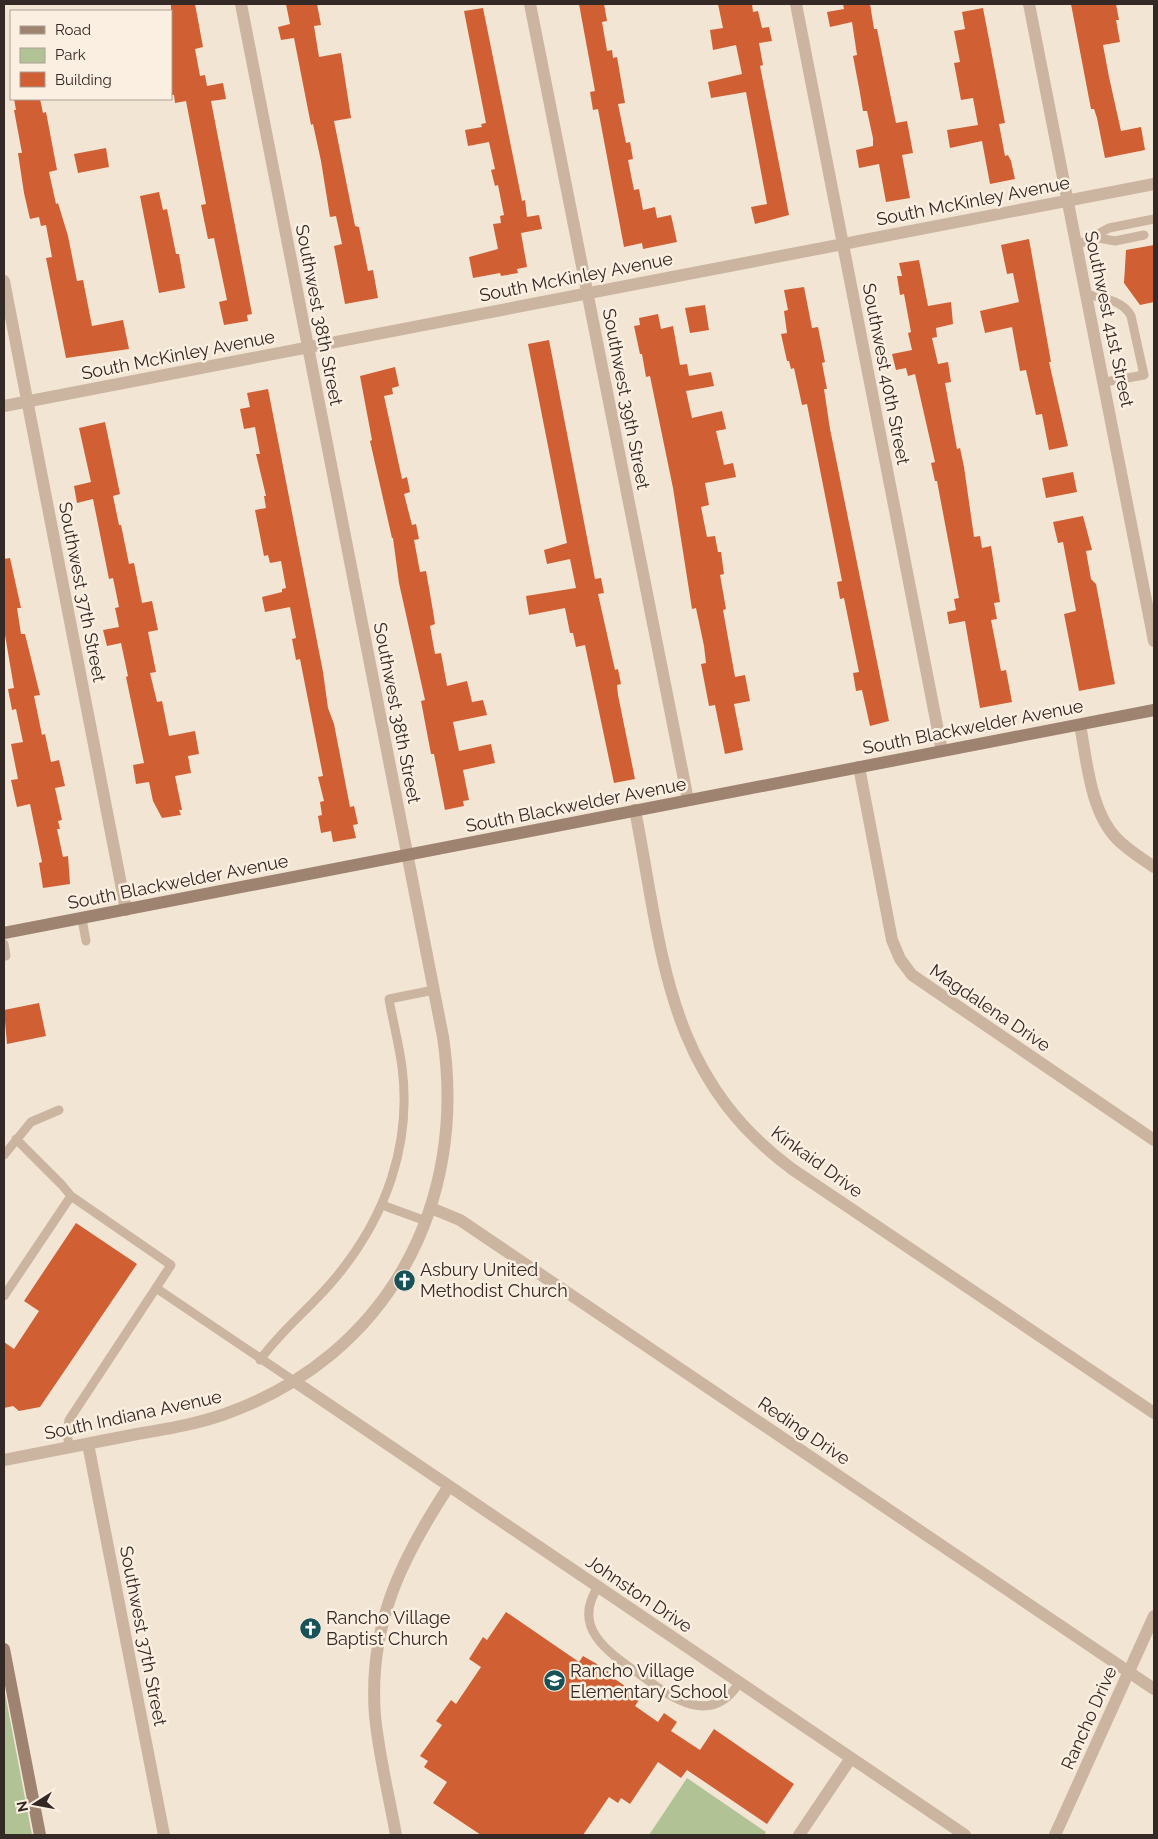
<svg xmlns="http://www.w3.org/2000/svg" width="1158" height="1839" font-family="Raleway,sans-serif">
<rect width="100%" height="100%" fill="#f2e5d4"/>
<path fill="#b1c294" d="M4 1688 32 1835H4Z
M687 1778 766 1832 764 1835H649Z"/>
<path fill="#d05f34" d="M171 4H195L203 47 195 49 200 76 205 75 207 86 223 83 226 99 211 101 252 314 247 315 248 321 224 325 219 302 227 300 214 238 208 239 201 205 206 204 186 101 175 103 174 95H171Z
M286 4H317L321 25 314 26 319 57 341 53 351 118 334 121 355 226 359 227 368 271 373 270 378 298 345 304 334 246 342 244 336 216 330 217 321 161 313 124 311 125 294 38 281 40 278 27 290 24Z
M579 4H604L607 21 602 22 607 51 612 50 613 58 617 57 625 103 618 104 626 143 630 142 633 159 628 160 634 190 639 189 643 210 655 207 657 218 671 215 677 242 643 249 642 243 624 247 598 109 593 110 590 92 595 91Z
M718 4H752L753 12 758 11 762 28 769 27 772 41 759 43 763 65 760 66 789 215 755 224 751 207 767 204 746 92 711 98 708 82 742 74 736 45 713 50 710 30 723 28Z
M843 4H870L874 29H877L896 123 907 121 913 153 902 155 910 198 886 202 879 164 859 168 856 150 873 146V138L867 111H863L860 93 853 56 857 55 852 22 830 27 827 12 844 9Z
M1071 4H1116L1119 20H1116L1120 42 1103 45 1109 77 1121 131 1141 127 1145 150 1105 158 1097 118 1094 109H1091Z
M483 8 522 201 525 200 527 217 539 215 542 229 521 233 527 267 517 269 518 273 501 276 500 273 473 278 469 257 498 249 493 224 501 223 500 216 504 215 498 185 495 186 491 170 495 169 489 142 468 146 465 130 482 127 481 124 486 123 464 11Z
M983 8 1005 123 999 124 1005 156 1008 155 1011 161 1015 179 990 184 982 141 950 148 947 130 978 125 973 98 961 100 954 63 960 62 954 31 965 29 962 12Z
M14 99H40L43 113 46 112 57 170 49 172 56 204 58 203 68 236 77 281 83 280 92 326 123 320 129 349 66 358 46 258 52 257 46 225 41 226 39 217 30 219 24 193 18 153H22L14 110H16Z
M106 148 109 167 78 173 74 154Z
M159 192 163 210 167 209 176 254H179L185 288 159 293 140 196Z
M1029 239 1051 362H1049L1068 446 1049 450 1042 414 1036 415 1026 370 1020 371 1012 327 985 333 980 311 1019 302 1013 273 1007 274 1001 245Z
M1154 245V302L1140 305 1124 283 1126 250Z
M919 260 928 306 951 302 953 324 936 328 937 337 932 338 938 364 948 362 951 382 945 383 957 449 960 448 964 467 974 537 980 536 982 548 991 546 1000 602 994 603 997 619 991 620 1001 671 1006 670 1012 702 980 708 965 621 949 624 947 612 956 610 954 599 959 598 937 481H935L931 463 935 462 915 374 908 376 906 368 896 370 892 354 912 350 908 333 911 332 904 294 900 295 897 276H902L899 263Z
M804 287 812 328 818 327 825 362 822 363 827 389H824L830 429 889 721 870 726 862 690 856 691 853 673 859 672 844 598 840 599 837 582 842 581 807 404 802 405 794 368 791 369 789 361H787L781 334 787 333 784 311 788 310 784 290Z
M705 305 709 330 690 333 685 308Z
M658 314 661 329 673 326 680 365 687 364 689 376 711 372 714 386 686 391 692 418 722 411 726 429 716 431 724 465 733 463 736 477 705 483 709 505 701 507 707 537 715 536 718 552H721L724 574 720 575 726 609 723 610 735 677 745 675 750 701 734 704 743 750 725 754 715 705 709 706 701 664 706 663 704 646 696 608 692 609 673 488 652 386 650 376 646 377 642 354H640L634 326 640 325 639 318Z
M549 340 595 579 601 578 604 593 598 594 615 670 618 669 621 684 617 685 618 695 635 779 614 783 585 645 576 647 573 633H570L565 608 529 615 526 596 576 588 570 559 547 564 544 550 567 543 528 344Z
M395 367 399 386 392 388 393 394 384 396 402 479 407 477 410 492 404 494 412 525 416 524 419 539 414 540 420 572 426 571 433 611 435 624 430 626 435 654 441 653 447 686 467 681 472 702 483 700 487 715 453 722 459 751 491 744 495 763 463 770 469 800 463 801 464 806 445 810 434 754H431L421 701 425 700 399 583 393 538H392L370 441 372 440 360 376Z
M268 389 323 672 328 708 334 724 350 807 354 806 358 824 353 825 356 838 333 842 331 831 321 833 318 816 322 815 320 802 324 801 318 777 323 776 300 659 296 660 292 639 296 638 290 607 265 612 262 597 282 592V589L286 588 281 561 270 563 268 555 264 556 255 510 266 508 264 496H266L256 454H260L255 427 244 429 240 409 250 407 247 393Z
M105 422 120 494 113 496 119 525H121L129 564 134 563 142 603 152 601 158 630 148 632 156 672 150 673 157 702 162 701 169 736 195 731 199 754 188 756 191 773 175 776 182 810H179L181 815 162 818 153 801 149 782 136 784 133 765 144 763 126 677 128 676 121 643 107 646 103 630 119 627 115 608 119 607 113 578 109 579 93 499 77 503 74 486 91 482 79 428Z
M1073 472 1077 492 1046 498 1042 478Z
M1083 516 1092 550 1086 551 1091 579 1096 584 1115 684 1079 691 1064 614 1076 611 1063 542 1058 543 1053 522Z
M10 558 21 608H17L21 634H25L40 695 34 696 42 735 45 734 51 762 59 760 65 786 55 788 62 820 58 821 60 829H57L63 857 68 856 70 884 43 888 39 863 42 862 30 804 17 807 11 780 18 779 11 744 23 742 16 709 12 710 8 689 14 688 4 629V559Z
M39 1003 46 1036 7 1044 4 1010Z
M76 1223 137 1264 40 1407 19 1411 13 1406 4 1408V1342L14 1349 39 1311 24 1301Z
M506 1612 579 1662 583 1656 611 1672 609 1675 641 1697 635 1706 658 1722 664 1713 677 1722 671 1731 700 1750 714 1729 794 1784 767 1824 687 1770 681 1778 658 1762 630 1804 621 1798 618 1803 609 1797 583 1835H481L433 1803 447 1782 424 1767 428 1761 420 1756 442 1725 436 1721 451 1700 456 1704 481 1667 469 1659 483 1637 487 1640Z"/>
<g fill="none" stroke-linecap="round" stroke-linejoin="round">
<path stroke="#cbb5a0" stroke-width="9" d="M1093 237 1115 241 1144 235
M1076 246 1109 228 1154 219
M1086 294C1102 298 1123 300 1131 316L1144 375 1105 382
M82 919 86 941
M4 944 6 956
M16 1139 62 1185 71 1196 171 1265 156 1288
M4 1155 31 1122 59 1110
M382 1205 426 1221
M4 1296 71 1196
M260 1360C283 1328 313 1306 337 1276 386 1216 412 1144 402 1067 399 1044 393 1022 389 999L434 990
M69 1447 67 1432 69 1420 156 1288 294 1381
M598 1587C570 1629 611 1654 642 1676 672 1698 711 1727 739 1683"/>
<path stroke="#cbb5a0" stroke-width="12" d="M530 4 688 800
M796 4 942 751
M1029 4 1154 641
M4 281 126 910
M4 406 1154 184
M1080 725C1087 761 1090 811 1117 839 1128 850 1141 858 1154 867
M859 767 892 940 900 959 912 975 1154 1140
M635 810C663 953 665 1075 792 1169L1154 1413
M431 1208 460 1220 1154 1689
M294 1381 965 1835
M88 1444 164 1835
M4 1460C48 1451 93 1443 137 1434 167 1429 197 1424 225 1414 388 1356 468 1204 443 1037L241 4
M396 1835C389 1796 379 1756 375 1716 368 1626 401 1559 449 1486
M799 1835 851 1758
M1055 1835 1154 1616"/>
<path stroke="#9e8371" stroke-width="12" d="M4 933 1154 710
M4 1649 40 1835"/>
</g>
<defs>
<symbol id="church-disc" viewBox="-11 -11 22 22"><circle r="9.5" fill="#175258" stroke="#faefe1"/><path d="M-1.2-6h2.4v3.5h3.3v2.4h-3.3V6h-2.4V-.1h-3.3v-2.4h3.3Z" fill="#fff"/></symbol>
<symbol id="school-disc" viewBox="-11 -11 22 22"><circle r="9.5" fill="#175258" stroke="#faefe1"/><path d="M0-5L7-2L0 1L-7-2ZM-4 1L0 2.5L4 1V4Q0 6-4 4Z" fill="#fff"/></symbol>
</defs>
<g fill-rule="evenodd">
<use href="#church-disc" x="392" y="1268" width="25" height="25"/>
<use href="#church-disc" x="298" y="1616" width="25" height="25"/>
<use href="#school-disc" x="542" y="1668" width="25" height="25"/>
</g>
<g text-anchor="middle" stroke-width="5" stroke-linejoin="round" paint-order="stroke">
<g font-size="18" fill="#342924" stroke="#faefe1">
<text transform="translate(973 201) rotate(-11)" y="6">South McKinley Avenue</text>
<text transform="translate(576 277) rotate(-11)" y="6">South McKinley Avenue</text>
<text transform="translate(319 315) rotate(79)" y="6">Southwest 38th Street</text>
<text transform="translate(1109 319) rotate(78)" y="6">Southwest 41st Street</text>
<text transform="translate(178 355) rotate(-11)" y="6">South McKinley Avenue</text>
<text transform="translate(886 374) rotate(79)" y="6">Southwest 40th Street</text>
<text transform="translate(626 399) rotate(79)" y="6">Southwest 39th Street</text>
<text transform="translate(82 592) rotate(79)" y="6">Southwest 37th Street</text>
<text transform="translate(397 713) rotate(79)" y="6">Southwest 38th Street</text>
<text transform="translate(973 727) rotate(-11)" y="6">South Blackwelder Avenue</text>
<text transform="translate(576 805) rotate(-11)" y="6">South Blackwelder Avenue</text>
<text transform="translate(178 882) rotate(-11)" y="6">South Blackwelder Avenue</text>
<text transform="translate(990 1008) rotate(34)" y="6">Magdalena Drive</text>
<text transform="translate(817 1162) rotate(36)" y="6">Kinkaid Drive</text>
<text transform="translate(133 1415) rotate(-12)" y="6">South Indiana Avenue</text>
<text transform="translate(804 1431) rotate(34)" y="6">Reding Drive</text>
<text transform="translate(639 1594) rotate(34)" y="6">Johnston Drive</text>
<text transform="translate(143 1636) rotate(79)" y="6">Southwest 37th Street</text>
<text transform="translate(1089 1718) rotate(-66)" y="6">Rancho Drive</text>
</g>
<g font-size="18" fill="#342924" stroke="#faefe1" text-anchor="start">
<text x="420" y="1276">Asbury United<tspan x="420" dy="21">Methodist Church</tspan></text>
<text x="326" y="1624">Rancho Village<tspan x="326" dy="21">Baptist Church</tspan></text>
<text x="570" y="1677">Rancho Village<tspan x="570" dy="21">Elementary School</tspan></text>
</g>
</g>
<rect width="1158" height="1839" fill="none" stroke="#342924" stroke-width="10"/>
<rect x="10" y="10" width="162" height="90" fill="#faefe1" stroke="#aba095"/>
<rect x="20" y="26" width="25" height="8" fill="#9e8371" stroke="#aba095"/>
<text x="55" y="35" font-size="15" fill="#342924">Road</text>
<rect x="20" y="48" width="25" height="15" fill="#b1c294" stroke="#aba095"/>
<text x="55" y="60" font-size="15" fill="#342924">Park</text>
<rect x="20" y="72" width="25" height="15" fill="#d05f34" stroke="#aba095"/>
<text x="55" y="85" font-size="15" fill="#342924">Building</text>
<g transform="translate(35 1804) rotate(259)" stroke="#faefe1" stroke-width="4" paint-order="stroke">
<path d="M0-4L9 19L0 12L-9 19Z" fill="#342924"/>
<text y="-8" font-size="14" font-weight="bold" text-anchor="middle" fill="#342924">N</text>
</g>
</svg>
